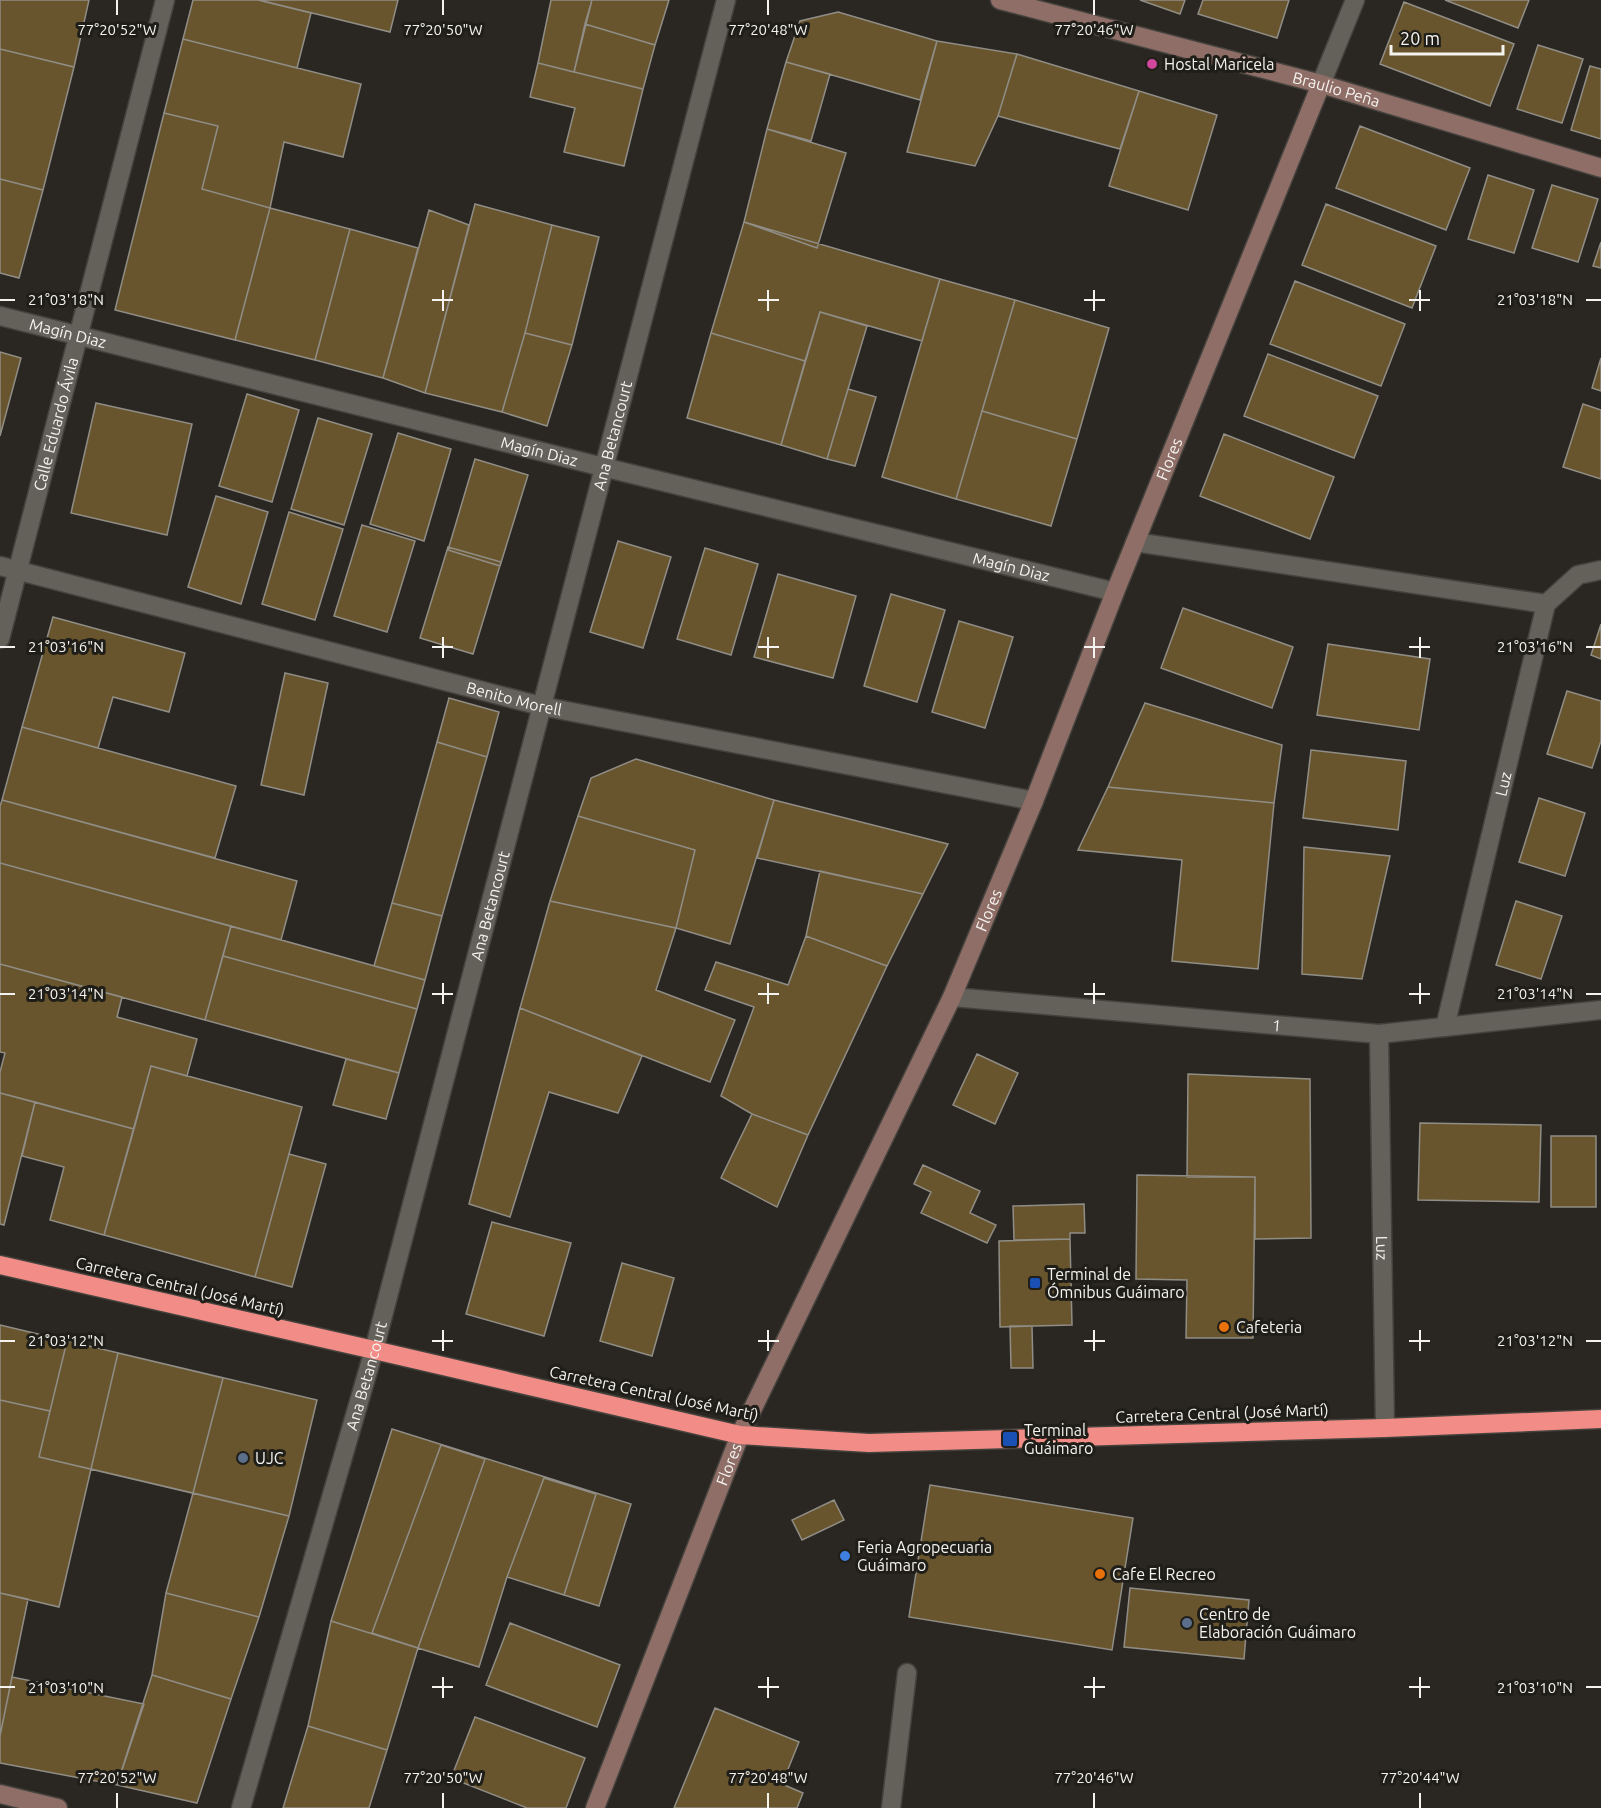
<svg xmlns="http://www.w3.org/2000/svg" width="1601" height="1808" font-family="Ubuntu,sans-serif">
<rect width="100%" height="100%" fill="#2a2722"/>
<path fill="#68552d" stroke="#908d86" stroke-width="1.5" d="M0 0H89L74 67 0 49Z
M193 0H258L311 13 297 68 183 39Z
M259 0H398L390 32Z
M551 0H592L574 72 538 63Z
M592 0H669L655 45 585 24Z
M1140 0H1185L1180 14Z
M1203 0H1289L1277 38 1198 14Z
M1445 0H1529L1518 28Z
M1404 2 1514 44 1490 106 1380 64Z
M838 12 937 41 920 100 786 62 800 21Z
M585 24 655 45 643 89 574 72Z
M183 39 361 84 343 157 284 142 270 208 202 189 218 126 164 113Z
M937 41 1017 54 998 116 975 166 907 152Z
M1538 45 1583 59 1562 123 1517 109Z
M0 49 74 67 43 190 0 179Z
M1017 54 1139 91 1120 149 998 116Z
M786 62 830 74 811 141 767 129Z
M538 63 643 89 624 166 564 152 575 108 530 97Z
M1590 66 1601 69V139L1571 130Z
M1139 91 1217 115 1188 210 1109 186Z
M164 113 218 126 202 189 270 208 235 340 115 310Z
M1360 126 1470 168 1446 230 1336 188Z
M767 129 846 153 817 248 744 222Z
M1488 175 1534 190 1514 253 1468 239Z
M0 179 43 190 19 278 0 273Z
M1552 185 1598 199 1578 262 1532 248Z
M475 204 552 225 525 333 502 412 425 393Z
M1326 204 1436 246 1412 308 1302 265Z
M270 208 350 229 315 360 235 340Z
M429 210 469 225 425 393 383 378Z
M744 222 940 279 922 341 820 312 805 361 711 333Z
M552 225 599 237 572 345 525 333Z
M350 229 418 248 383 378 315 360Z
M1601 242V268L1593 266Z
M940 279 1015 300 956 499 882 477Z
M1295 281 1405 324 1381 386 1270 344Z
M1015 300 1109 328 1077 439 982 411Z
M820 312 867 326 827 459 781 445Z
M525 333 572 345 547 426 502 412Z
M711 333 805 361 781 445 687 418Z
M0 352 21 358 0 436Z
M1268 354 1378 396 1354 458 1244 416Z
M1601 358V391L1592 388Z
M848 389 876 397 855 466 827 459Z
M247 394 299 410 272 502 219 486Z
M96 403 192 424 167 535 71 513Z
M1583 404 1601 410V479L1563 467Z
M982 411 1077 439 1051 526 956 499Z
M318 418 372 434 344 525 291 509Z
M398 433 451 449 424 541 370 524Z
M1224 434 1334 477 1310 539 1200 496Z
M475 459 528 475 500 566 448 550Z
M216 496 268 512 241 604 188 587Z
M289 512 343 529 315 620 262 604Z
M362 525 415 541 387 632 334 616Z
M618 541 671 557 643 648 590 632Z
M448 547 501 562 473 654 420 638Z
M705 548 758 564 731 655 677 639Z
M778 574 856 596 833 678 754 657Z
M891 594 945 610 917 702 864 686Z
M1183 608 1293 647 1272 708 1161 668Z
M53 617 185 653 169 712 113 697 98 748 22 727Z
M959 621 1013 637 985 728 932 712Z
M1601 624V659L1591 655Z
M1328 644 1430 659 1419 730 1317 715Z
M285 673 328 683 304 795 261 785Z
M1567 691 1601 701V741L1592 768 1547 754Z
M449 698 499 712 487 757 437 742Z
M1145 703 1282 745 1274 803 1108 787Z
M22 727 236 786 215 858 2 800Z
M437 742 487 757 442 916 392 903Z
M1311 750 1406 761 1398 830 1303 818Z
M636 759 774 800 730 944 676 928 695 850 578 816 591 778Z
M1108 787 1274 803 1258 969 1172 961 1182 860 1078 850Z
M1539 798 1585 813 1565 876 1519 862Z
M2 800 297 881 281 940 0 863V806Z
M774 800 948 844 923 894 757 858Z
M578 816 695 850 676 928 550 901Z
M1304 847 1390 856 1362 979 1302 974Z
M0 863 231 926 205 1020 0 964Z
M820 871 923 894 887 966 806 936Z
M550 901 676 928 656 990 735 1020 710 1082 520 1008Z
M1516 901 1562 916 1541 979 1496 965Z
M392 903 442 916 425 980 374 966Z
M231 926 425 980 417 1009 223 956Z
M806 936 887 966 808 1135 752 1114 721 1096 754 1007 705 990 716 962 788 985Z
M223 956 417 1009 399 1073 205 1020Z
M0 964 122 997 117 1017 197 1039 187 1076 151 1066 134 1129 0 1093V1072L5 1053 0 1052Z
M520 1008 642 1056 618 1113 549 1092 510 1217 469 1204Z
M977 1054 1018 1073 995 1124 953 1105Z
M346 1059 399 1073 386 1119 333 1105Z
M151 1066 302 1107 255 1277 104 1235Z
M1188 1074 1310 1079 1311 1238 1255 1239V1177H1187Z
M0 1093 35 1102 4 1225 0 1224Z
M35 1102 134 1129 104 1235 50 1220 64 1167 22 1156Z
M752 1114 808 1135 777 1207 721 1178Z
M1420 1123 1541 1125 1539 1202 1418 1200Z
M1551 1136H1596V1207H1551Z
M289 1154 326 1164 292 1287 255 1277Z
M923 1165 980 1191 970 1213 996 1225 987 1243 921 1213 931 1192 914 1184Z
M1137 1175 1255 1177 1253 1338H1186L1187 1280 1136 1279Z
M1084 1204 1085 1233H1070V1239L1014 1240 1013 1206Z
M492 1222 571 1243 544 1336 466 1314Z
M1070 1239 1072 1325 1000 1327 999 1241Z
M622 1263 674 1278 652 1356 600 1341Z
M0 1325 317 1400 289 1516 39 1457 50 1411 0 1400Z
M0 1325 67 1341 50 1411 0 1400Z
M1010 1326H1032L1033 1368H1011Z
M118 1353 223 1378 193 1493 91 1469Z
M0 1400 50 1411 39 1457 91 1469 59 1607 0 1593Z
M392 1429 631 1504 599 1606 507 1577 479 1667 331 1621Z
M441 1445 485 1459 418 1648 372 1633Z
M544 1478 596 1494 564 1595 507 1577Z
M930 1485 1133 1518 1112 1650 909 1617Z
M193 1493 289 1516 259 1617 166 1593Z
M834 1500 844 1520 802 1540 792 1520Z
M1130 1588 1249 1600 1244 1659 1124 1647Z
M0 1593 28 1599 0 1736Z
M166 1593 259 1617 231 1699 152 1675Z
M331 1621 418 1648 387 1750 308 1726Z
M510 1623 620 1665 597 1727 486 1685Z
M152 1675 231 1699 197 1803 117 1785Z
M12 1677 144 1704 117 1785 0 1763V1736Z
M715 1708 799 1742 782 1784 803 1793 797 1808H674Z
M475 1717 585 1758 566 1808H527L451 1778Z
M308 1726 387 1750 369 1808H283Z"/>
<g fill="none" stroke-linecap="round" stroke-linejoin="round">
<defs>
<path id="lane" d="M891 1808 907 1673"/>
<g id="street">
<path d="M1321 84 1355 0"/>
<path id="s1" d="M0 316 603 467 1115 592"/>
<path d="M1135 542 1546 604"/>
<path id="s2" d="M0 566 541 706 1034 801"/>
<path id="s3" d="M0 639 165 0"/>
<path id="s4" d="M952 997 1379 1034 1601 1010"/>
<path id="s5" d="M1445 1027 1546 604 1578 575 1601 570"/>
<path id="s6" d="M1379 1034 1385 1428"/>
<path id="s7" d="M241 1808 374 1350 726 0"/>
</g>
<g id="secondary">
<path id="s8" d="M1000 0 1321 84 1601 168"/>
<path d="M0 1794 58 1808"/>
<path id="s9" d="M595 1808 740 1435 952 997 1034 801 1115 592 1321 84"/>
</g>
<path id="highway" d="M0 1265 374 1350 740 1435 869 1443 1385 1428 1601 1419"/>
</defs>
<use href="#lane" stroke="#45423d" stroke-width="21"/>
<use href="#street" stroke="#45423d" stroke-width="21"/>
<use href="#secondary" stroke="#45423d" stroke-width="21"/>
<use href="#highway" stroke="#45423d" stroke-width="21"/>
<use href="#lane" stroke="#64615a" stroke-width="18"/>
<use href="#street" stroke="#64615a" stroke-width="18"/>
<use href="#secondary" stroke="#8e6e67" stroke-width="18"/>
<use href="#highway" stroke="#f18c86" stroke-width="18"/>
</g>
<path fill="none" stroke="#f5f3ef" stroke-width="2" d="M117 0V15M443 0V15M768 0V15M1094 0V15M443 290V311M768 290V311M1094 290V311M1420 290V311M0 300H15M432 300H453M758 300H779M1084 300H1105M1409 300H1430M1586 300H1601M443 637V658M768 637V658M1094 637V658M1420 637V658M0 647H15M432 647H453M758 647H779M1084 647H1105M1409 647H1430M1586 647H1601M443 983V1004M768 983V1004M1094 983V1004M1420 983V1004M0 994H15M432 994H453M758 994H779M1084 994H1105M1409 994H1430M1586 994H1601M443 1330V1351M768 1330V1351M1094 1330V1351M1420 1330V1351M0 1341H15M432 1341H453M758 1341H779M1084 1341H1105M1409 1341H1430M1586 1341H1601M443 1677V1698M768 1677V1698M1094 1677V1698M1420 1677V1698M0 1687H15M432 1687H453M758 1687H779M1084 1687H1105M1409 1687H1430M1586 1687H1601M117 1793V1808M443 1793V1808M768 1793V1808M1094 1793V1808M1420 1793V1808"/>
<circle fill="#d1479c" stroke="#201e18" stroke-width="2" cx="1152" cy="64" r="6"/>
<g fill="#1a4fb4" stroke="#201e18" stroke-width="2">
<rect x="1029" y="1277" width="12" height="12" rx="3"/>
<rect x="1002" y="1431" width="16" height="16" rx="3"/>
</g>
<g fill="#e8710a" stroke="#201e18" stroke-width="2">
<circle cx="1224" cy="1327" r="6"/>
<circle cx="1100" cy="1574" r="6"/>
</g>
<g fill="#5c6f8a" stroke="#201e18" stroke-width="2">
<circle cx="243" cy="1458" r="6"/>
<circle cx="1187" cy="1623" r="6"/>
</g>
<circle fill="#3f7fe0" stroke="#201e18" stroke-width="2" cx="845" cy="1556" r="6"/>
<g text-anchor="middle" stroke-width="6" stroke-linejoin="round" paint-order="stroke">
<g font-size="16" fill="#f5f3ef" stroke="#201e18" text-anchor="start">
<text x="1164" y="70">Hostal Maricela</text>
<text x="1047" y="1280">Terminal de<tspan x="1047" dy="18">Ómnibus Guáimaro</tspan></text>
<text x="1236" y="1333">Cafeteria</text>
<text x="1024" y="1436">Terminal<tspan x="1024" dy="18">Guáimaro</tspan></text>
<text x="255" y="1464">UJC</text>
<text x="857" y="1553">Feria Agropecuaria<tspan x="857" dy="18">Guáimaro</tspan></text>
<text x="1112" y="1580">Cafe El Recreo</text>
<text x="1199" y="1620">Centro de<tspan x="1199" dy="18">Elaboración Guáimaro</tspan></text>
</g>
<g font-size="16" fill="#f5f3ef" stroke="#201e18">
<text dy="6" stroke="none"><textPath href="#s8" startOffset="348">Braulio Peña</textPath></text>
<text dy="6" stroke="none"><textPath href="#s1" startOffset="70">Magín Diaz</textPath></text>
<text dy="6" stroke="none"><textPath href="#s3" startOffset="222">Calle Eduardo Ávila</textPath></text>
<text dy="6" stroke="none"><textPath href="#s7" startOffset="1422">Ana Betancourt</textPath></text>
<text dy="6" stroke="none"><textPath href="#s1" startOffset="556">Magín Diaz</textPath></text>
<text dy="6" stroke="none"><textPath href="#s9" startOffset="1467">Flores</textPath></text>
<text dy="6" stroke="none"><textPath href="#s1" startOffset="1042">Magín Diaz</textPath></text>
<text dy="6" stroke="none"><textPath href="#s2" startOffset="531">Benito Morell</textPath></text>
<text dy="6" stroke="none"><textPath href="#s5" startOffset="250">Luz</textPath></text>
<text dy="6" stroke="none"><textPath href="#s7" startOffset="936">Ana Betancourt</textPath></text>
<text dy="6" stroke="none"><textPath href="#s9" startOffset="981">Flores</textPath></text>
<text dy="6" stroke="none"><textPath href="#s4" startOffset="326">1</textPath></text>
<text dy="6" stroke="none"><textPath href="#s6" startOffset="214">Luz</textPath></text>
<text transform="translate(180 1286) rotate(13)" y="6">Carretera Central (José Martí)</text>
<text dy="6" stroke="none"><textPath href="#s7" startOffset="450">Ana Betancourt</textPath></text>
<text transform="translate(654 1393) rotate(12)" y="6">Carretera Central (José Martí)</text>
<text transform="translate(1222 1413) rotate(-2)" y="6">Carretera Central (José Martí)</text>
<text dy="6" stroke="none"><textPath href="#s9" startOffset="369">Flores</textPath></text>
</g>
</g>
<g font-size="15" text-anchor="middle" fill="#f5f3ef" stroke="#201e18" stroke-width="6" stroke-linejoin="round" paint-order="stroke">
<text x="117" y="35">77°20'52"W</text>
<text x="443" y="35">77°20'50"W</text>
<text x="768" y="35">77°20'48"W</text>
<text x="1094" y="35">77°20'46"W</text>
<text x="66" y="305">21°03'18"N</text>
<text x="1535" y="305">21°03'18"N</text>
<text x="66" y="652">21°03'16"N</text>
<text x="1535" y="652">21°03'16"N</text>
<text x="66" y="999">21°03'14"N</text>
<text x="1535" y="999">21°03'14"N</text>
<text x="66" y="1346">21°03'12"N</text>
<text x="1535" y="1346">21°03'12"N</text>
<text x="66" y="1693">21°03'10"N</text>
<text x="1535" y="1693">21°03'10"N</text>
<text x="117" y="1783">77°20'52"W</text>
<text x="443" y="1783">77°20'50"W</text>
<text x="768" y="1783">77°20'48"W</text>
<text x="1094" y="1783">77°20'46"W</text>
<text x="1420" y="1783">77°20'44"W</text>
</g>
<path d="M1391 45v9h112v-9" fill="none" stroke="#f5f3ef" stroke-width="3"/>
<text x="1400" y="45" font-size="18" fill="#f5f3ef" stroke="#201e18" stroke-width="4.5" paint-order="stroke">20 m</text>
</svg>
